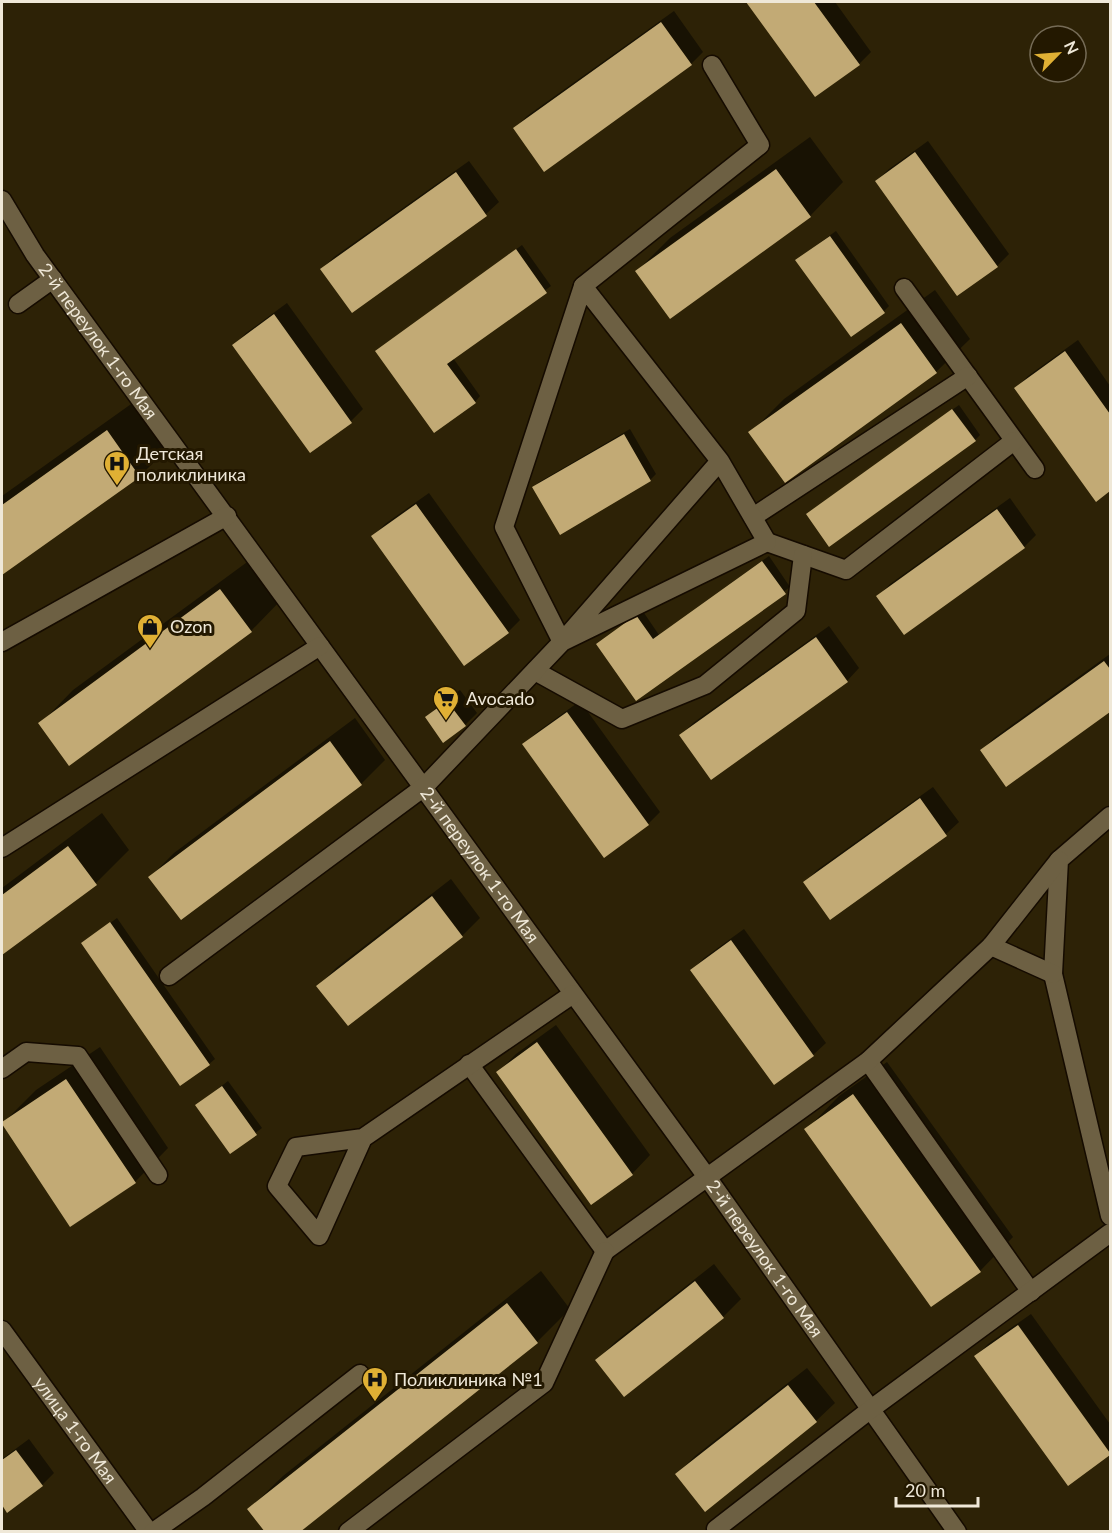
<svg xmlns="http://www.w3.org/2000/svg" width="1112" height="1533" font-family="Lato,sans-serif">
<rect width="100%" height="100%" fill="#2d2206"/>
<path fill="#0007" d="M748 2H835L871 52 859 64 815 95Z
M674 11 703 52 691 64 544 170 515 128 527 116Z
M810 137 843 182 810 216 637 271 670 238Z
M928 141 1009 254 997 266 876 181 889 169Z
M469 161 499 202 486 214 352 311 322 269 334 257Z
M836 231 889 306 884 311 803 255Z
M522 245 551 286 453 358 480 396 475 402 377 351Z
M935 290 970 339 936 372 750 433 784 399Z
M287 303 363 409 351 421 310 451 234 345 246 333Z
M1078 340 1110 386V490L1096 500 1016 388 1028 376Z
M141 397 173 443 140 476 2 574V496Z
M959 405 980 435 975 440 814 509Z
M630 429 656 474 650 480 534 488 539 482Z
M429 493 520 620 508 632 373 536 385 524Z
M1010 498 1036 535 1024 547 905 633 878 596 890 584Z
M769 556 790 587 637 699 598 644 642 610 659 635Z
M254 557 284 597 251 631 40 724 73 690Z
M829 626 859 668 847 681 681 735 693 723Z
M1110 654V710L1006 785 982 750 994 738Z
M460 690 477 713 465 725 427 717 439 705Z
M580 701 660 812 648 824 524 744 537 732Z
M355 718 385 760 361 784 181 918 150 877 174 853Z
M933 787 959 822 946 834 830 918 805 882 817 870Z
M102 813 129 850 96 883 2 953V888Z
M451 879 480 918 462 936 348 1024 318 986 336 968Z
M117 918 215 1059 209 1064 83 943Z
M744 929 826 1043 813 1055 774 1083 692 970 704 958Z
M556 1025 650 1155 632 1174 592 1203 498 1072 516 1054Z
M100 1047 168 1148 135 1182 3 1123 36 1090Z
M887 1062 1013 1237 980 1271 806 1130 839 1096Z
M228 1081 262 1128 230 1152 197 1105Z
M714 1264 741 1299 723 1317 624 1395 597 1360 615 1342Z
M541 1271 570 1309 537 1342 249 1509 283 1476Z
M1031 1314 1110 1424V1453L1068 1484 976 1356 988 1344Z
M807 1368 835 1403 816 1421 705 1510 677 1474 695 1456Z
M29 1439 54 1473 42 1485 8 1511 2 1503V1459Z"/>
<path fill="#c2aa75" d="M746 2H814L860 65 815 97Z
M661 22 692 65 544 172 513 128Z
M915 152 998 267 957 296 875 181Z
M776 169 811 217 670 319 635 271Z
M456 172 487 216 352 313 320 269Z
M830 236 885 313 851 337 795 260Z
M516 249 547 293 447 364 476 403 434 433 375 351Z
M274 314 352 423 310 453 232 345Z
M901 323 937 373 785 483 748 432Z
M1065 351 1110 414V491L1096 502 1014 388Z
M952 409 976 441 829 547 806 514Z
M107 430 140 477 2 575V505Z
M624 434 651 481 560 535 532 487Z
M416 504 509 633 464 666 371 536Z
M997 509 1025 548 904 635 876 596Z
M762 561 786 594 636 701 596 644 636 615 653 639Z
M220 589 252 632 69 766 38 723Z
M816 637 848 682 711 780 679 735Z
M1104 661 1110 669V712L1006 787 980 750Z
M447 701 466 726 443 743 425 717Z
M567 712 649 825 604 858 522 744Z
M330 741 362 785 181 920 148 877Z
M920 798 947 836 830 920 803 882Z
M68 846 97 885 2 955V895Z
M432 896 463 937 348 1026 316 986Z
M110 922 210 1065 180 1086 81 943Z
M731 940 814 1056 774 1085 690 970Z
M537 1042 633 1175 591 1205 496 1072Z
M66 1079 136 1183 70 1227 2 1124V1122Z
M222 1086 257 1135 230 1154 195 1105Z
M853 1094 981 1272 931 1307 804 1129Z
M695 1281 724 1318 624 1397 595 1360Z
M507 1303 538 1343 300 1532H265L247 1509Z
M1018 1325 1110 1453V1455L1068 1486 974 1356Z
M788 1385 817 1422 705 1512 675 1474Z
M16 1450 43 1486 7 1513 2 1505V1460Z"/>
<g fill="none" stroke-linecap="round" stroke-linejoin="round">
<defs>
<g id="minor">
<path id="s1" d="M2 200 35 255 707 1177 957 1532"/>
<path d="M583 286 760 145 712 65"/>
<path d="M904 288 1035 469"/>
<path d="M18 304 53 279"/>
<path d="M753 517 968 376"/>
<path d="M767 542 846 570 1014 441"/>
<path d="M2 642 227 516"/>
<path d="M535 671 622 719 705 685 796 611 803 555"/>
<path d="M1110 816 1059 860 1053 974 1110 1216"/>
<path d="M2 848 320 646"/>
<path d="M991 946 1053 974"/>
<path d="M169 976 424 787 562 642 767 542 720 461 562 642 504 527 583 286 720 461"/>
<path d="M868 1061 1031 1292"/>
<path d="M469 1064 605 1251 868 1061 991 946 1059 860"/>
<path d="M2 1069 26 1052 78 1056 158 1175"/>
<path d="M363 1138 319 1236 277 1186 296 1147 363 1138 573 994"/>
<path id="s2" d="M2 1330 149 1532"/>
<path d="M716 1529 871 1409 1110 1233"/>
<path d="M153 1532 203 1497 360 1374"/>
<path d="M348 1532 544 1383 605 1251"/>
</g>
</defs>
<use href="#minor" stroke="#150b00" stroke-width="21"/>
<use href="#minor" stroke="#6d6043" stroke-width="18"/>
</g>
<defs>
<symbol id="hospital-pin" viewBox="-11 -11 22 30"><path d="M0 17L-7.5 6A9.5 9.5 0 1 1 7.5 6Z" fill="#e0b034" stroke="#231800"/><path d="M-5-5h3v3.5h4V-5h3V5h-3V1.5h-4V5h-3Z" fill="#111"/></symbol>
<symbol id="shop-pin" viewBox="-11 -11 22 30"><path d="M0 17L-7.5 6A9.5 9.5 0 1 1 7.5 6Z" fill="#e0b034" stroke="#231800"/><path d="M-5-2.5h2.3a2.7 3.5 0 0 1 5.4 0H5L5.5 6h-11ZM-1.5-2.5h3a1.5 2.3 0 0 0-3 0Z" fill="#111"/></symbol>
<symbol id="supermarket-pin" viewBox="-11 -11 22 30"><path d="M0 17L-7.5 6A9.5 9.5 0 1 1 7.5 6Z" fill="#e0b034" stroke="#231800"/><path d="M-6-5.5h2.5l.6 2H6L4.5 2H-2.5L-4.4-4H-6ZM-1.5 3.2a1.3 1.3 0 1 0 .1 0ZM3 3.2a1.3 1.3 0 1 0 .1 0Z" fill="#111"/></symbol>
</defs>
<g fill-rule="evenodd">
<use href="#hospital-pin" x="102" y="449" width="30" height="40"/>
<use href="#shop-pin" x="135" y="612" width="30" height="40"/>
<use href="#supermarket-pin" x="431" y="684" width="30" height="40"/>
<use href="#hospital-pin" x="360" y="1365" width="30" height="40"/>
</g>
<g text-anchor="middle" stroke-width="6" stroke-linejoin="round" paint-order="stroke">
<g font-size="18" fill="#efe8d8" stroke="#231800">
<text dy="6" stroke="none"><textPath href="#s1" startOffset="171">2-й переулок 1-го Мая</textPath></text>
<text dy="6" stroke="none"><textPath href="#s1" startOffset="819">2-й переулок 1-го Мая</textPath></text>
<text dy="6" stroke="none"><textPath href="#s1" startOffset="1305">2-й переулок 1-го Мая</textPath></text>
<text dy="6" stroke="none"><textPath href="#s2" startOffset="124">улица 1-го Мая</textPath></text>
</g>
<g font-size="18" fill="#efe8d8" stroke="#231800" text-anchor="start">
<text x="136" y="460">Детская<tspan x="136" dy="21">поликлиника</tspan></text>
<text x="170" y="633">Ozon</text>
<text x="466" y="705">Avocado</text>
<text x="394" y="1386">Поликлиника №1</text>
</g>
</g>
<rect width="1112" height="1533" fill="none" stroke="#efe8d8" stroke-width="6"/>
<g transform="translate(1058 54) rotate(65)"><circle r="28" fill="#231800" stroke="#756b56" stroke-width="1.5"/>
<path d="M0-4.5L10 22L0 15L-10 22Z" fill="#e0b034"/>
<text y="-9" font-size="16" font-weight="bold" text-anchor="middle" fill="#efe8d8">N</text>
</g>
<path d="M896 1497v9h82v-9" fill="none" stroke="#efe8d8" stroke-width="3"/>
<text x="905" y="1497" font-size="18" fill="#efe8d8" stroke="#231800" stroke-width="4.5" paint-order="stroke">20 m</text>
</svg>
